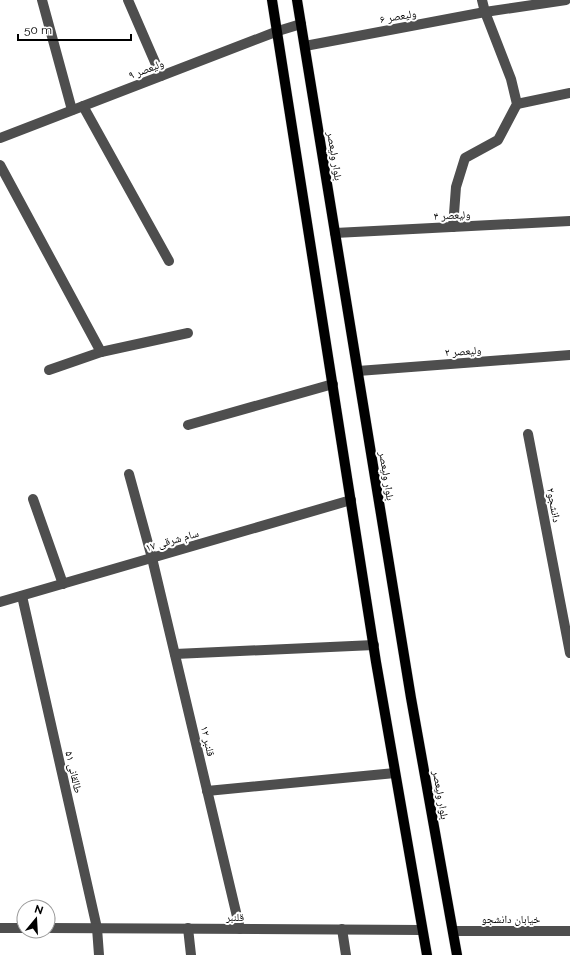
<svg xmlns="http://www.w3.org/2000/svg" width="570" height="955" font-family="Raleway,'Noto Naskh Arabic',sans-serif">
<style>
.lines{fill:none;stroke-linecap:round;stroke-linejoin:round}
.major-casing{stroke:#dbdbdb;stroke-width:11}
.minor{stroke:#4e4e4e;stroke-width:10}
.major{stroke:#000;stroke-width:10}
.labels{text-anchor:middle;stroke-width:4;stroke-linejoin:round;paint-order:stroke}
.street-label{font-size:11px;fill:#000;stroke:#fff}
</style>
<rect width="100%" height="100%" fill="#fff"/>
<g class="lines">
<g class="major-casing">
<g id="major">
<path d="M 272,0 L 376,662 L 427,955"/>
<path d="M 297,0 L 411,698 L 457,955"/>
</g>
</g>
<g class="minor">
<path d="M 42,0 L 72,110"/>
<path d="M 128,0 L 161,76"/>
<path d="M 305,46 L 485,12 L 566,0"/>
<path d="M 517,104 L 570,93"/>
<path d="M 83,106 L 169,261"/>
<path d="M 0,138 L 278,31 L 301,24"/>
<path d="M 0,165 L 101,352"/>
<path d="M 453,227 L 456,187 L 465,158 L 498,140 L 517,104 L 511,79 L 485,12 L 482,0"/>
<path d="M 335,233 L 570,221"/>
<path d="M 49,370 L 101,352 L 188,333"/>
<path d="M 358,371 L 570,355"/>
<path d="M 188,425 L 333,384"/>
<path d="M 528,434 L 570,653"/>
<path d="M 129,474 L 152,558 L 240,929"/>
<path d="M 33,499 L 63,584"/>
<path d="M 22,596 L 97,928 L 99,955"/>
<path d="M 0,602 L 351,500"/>
<path d="M 175,654 L 374,645"/>
<path d="M 207,791 L 395,773"/>
<path d="M 0,928 L 24,928"/>
<path d="M 48,928 L 422,930"/>
<path d="M 188,928 L 191,955"/>
<path d="M 342,929 L 346,955"/>
<path d="M 453,931 L 570,931"/>
</g>
<use href="#major" class="major"/>
</g>
<g class="labels">
<g class="street-label">
<text transform="translate(398 16) rotate(-10)" y="4">ولیعصر ۶</text>
<text transform="translate(146 69) rotate(-21)" y="4">ولیعصر ۹</text>
<text transform="translate(335 156) rotate(81)" y="4">بلوار ولیعصر</text>
<text transform="translate(452 215) rotate(-3)" y="4">ولیعصر ۴</text>
<text transform="translate(463 351) rotate(-4)" y="4">ولیعصر ۲</text>
<text transform="translate(387 476) rotate(81)" y="4">بلوار ولیعصر</text>
<text transform="translate(554 505) rotate(79)" y="4">دانشجو۲</text>
<text transform="translate(172 540) rotate(-16)" y="4">سام شرقی ۱۷</text>
<text transform="translate(208 741) rotate(77)" y="4">قلنبر ۱۲</text>
<text transform="translate(74 772) rotate(77)" y="4">طالقانی ۵۱</text>
<text transform="translate(441 795) rotate(80)" y="4">بلوار ولیعصر</text>
<text x="235" y="921">قلنبر</text>
<text x="511" y="923">خیابان دانشجو</text>
</g>
</g>
<g transform="translate(36 919) rotate(18)"><circle r="19" fill="#ffffff" stroke="#999999"/>
<path d="M0-3L7 15L0 10L-7 15Z" fill="#000000"/>
<text y="-6" font-size="11" font-weight="bold" text-anchor="middle" fill="#000000">N</text>
</g>
<path d="M18 34v6h113v-6" fill="none" stroke="#000000" stroke-width="2"/>
<text x="24" y="34" font-size="12" fill="#000000" stroke="#ffffff" stroke-width="3" paint-order="stroke">50 m</text>
</svg>
